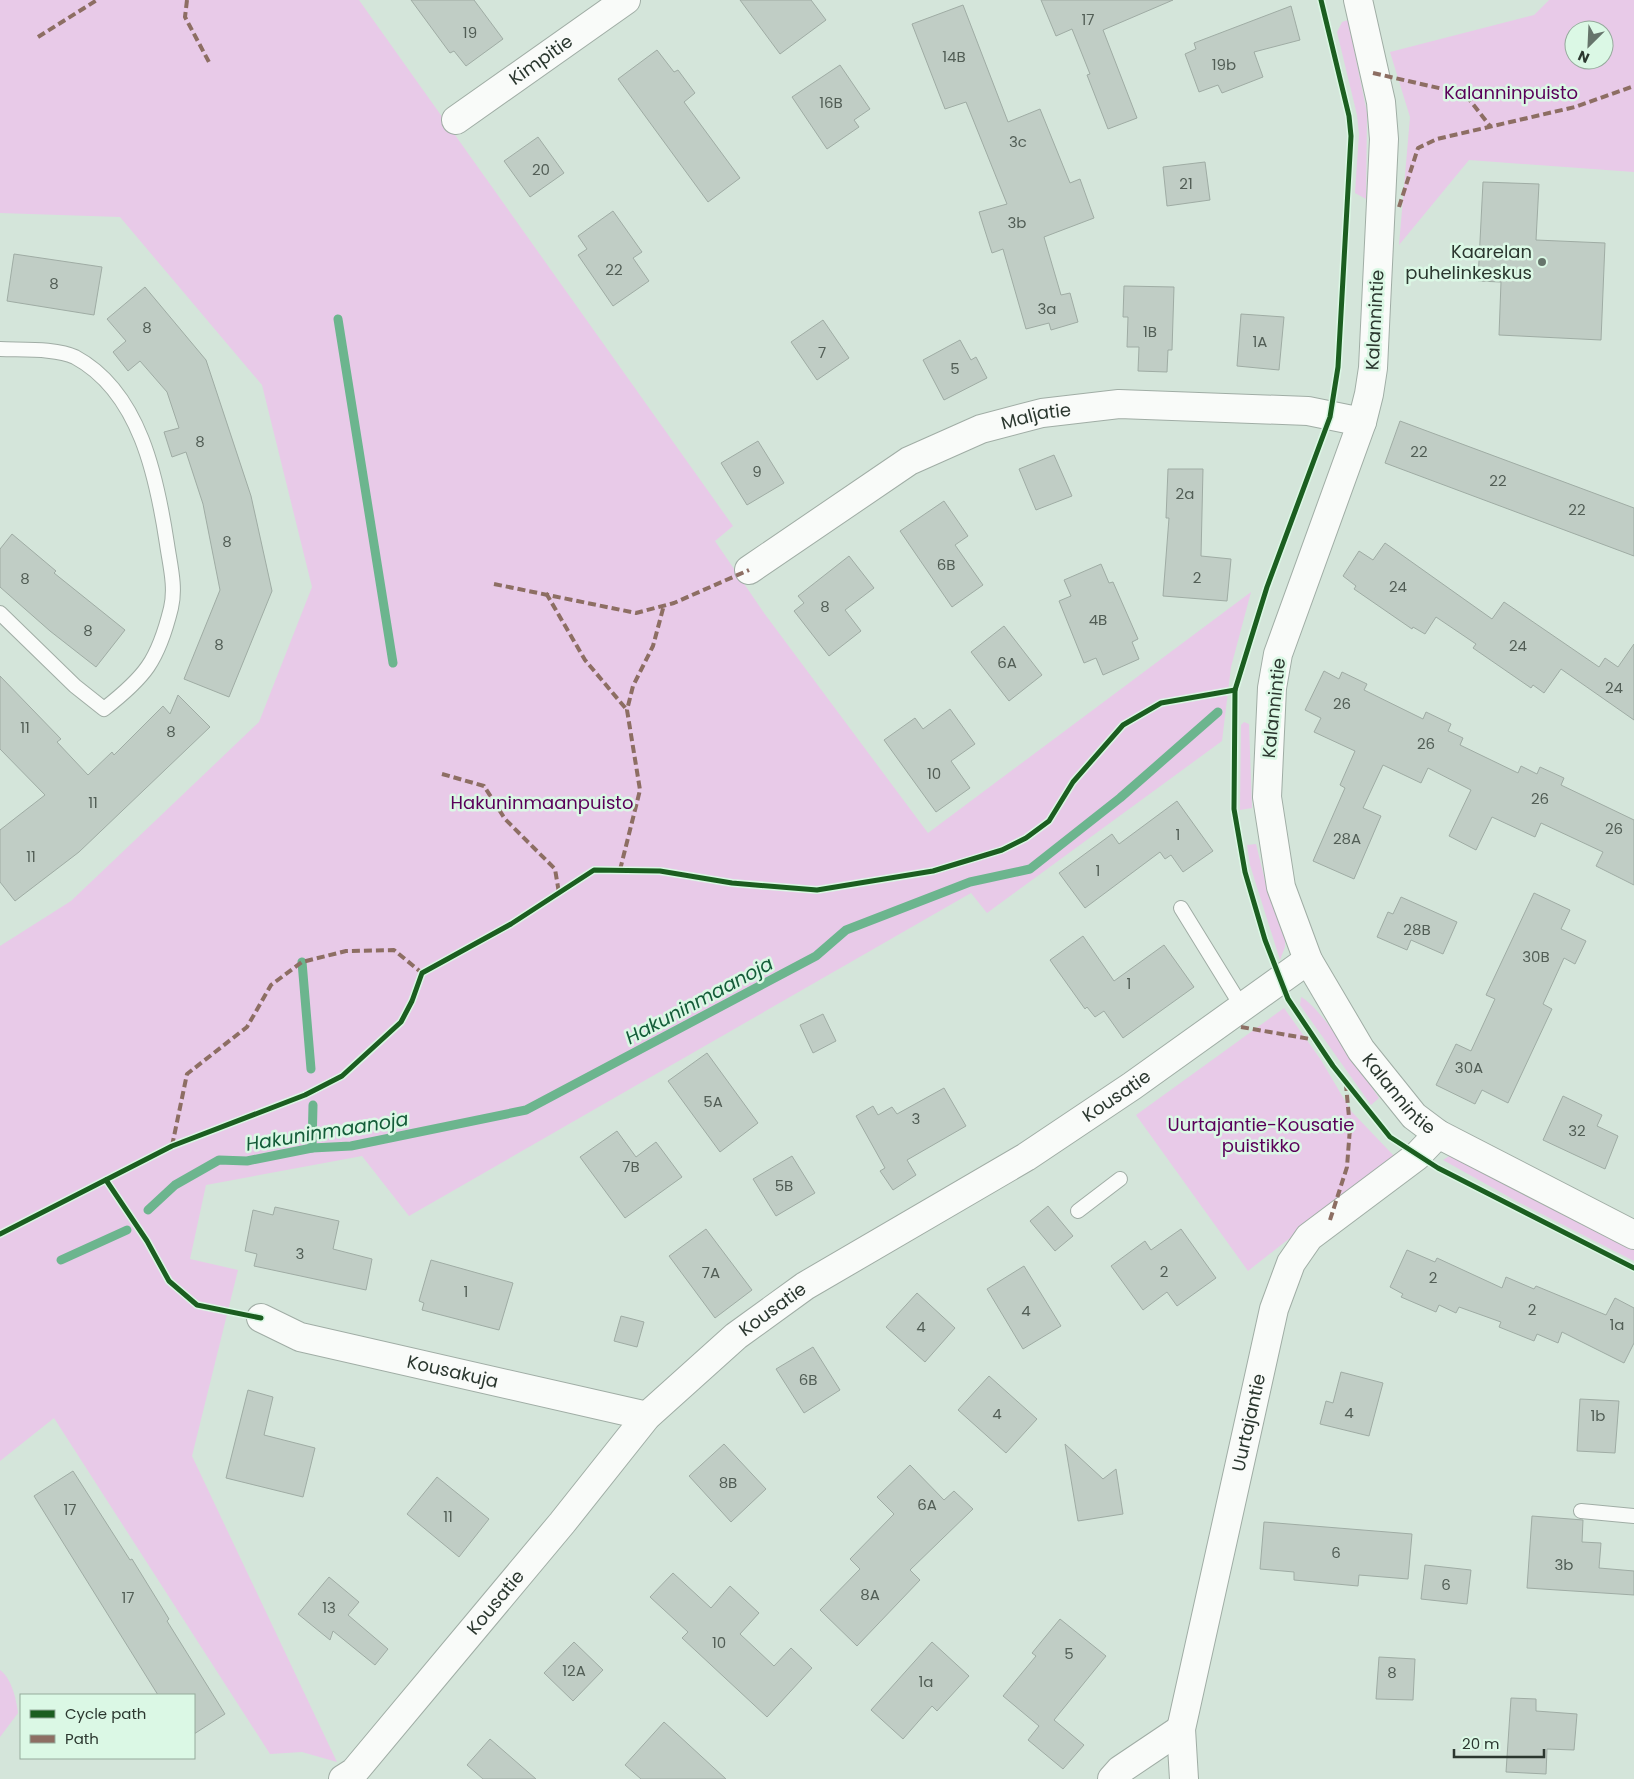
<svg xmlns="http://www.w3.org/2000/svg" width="1634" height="1779" font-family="Poppins,sans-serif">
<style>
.green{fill:#e8cae8;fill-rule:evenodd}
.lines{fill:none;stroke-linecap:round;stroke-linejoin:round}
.stream{stroke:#6cb58e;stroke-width:9}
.building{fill:#c0cdc5;stroke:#9faca4}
.lane-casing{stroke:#a0ada5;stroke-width:16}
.street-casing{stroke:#a0ada5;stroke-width:30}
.secondary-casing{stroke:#a0ada5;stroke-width:30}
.lane{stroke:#f9fbf9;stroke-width:14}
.street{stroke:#f9fbf9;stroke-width:28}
.secondary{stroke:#f9fbf9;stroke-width:28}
.quiet{stroke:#8d6e63;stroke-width:4;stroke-dasharray:8 4;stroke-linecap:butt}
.cycleway-casing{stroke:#dbf8e5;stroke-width:8}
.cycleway{stroke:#1b5e20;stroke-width:5}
.poi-dot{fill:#66746b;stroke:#dbf8e5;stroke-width:2}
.labels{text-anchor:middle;stroke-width:5;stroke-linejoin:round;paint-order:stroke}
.number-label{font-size:15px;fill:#525e56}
.street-label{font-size:18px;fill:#2b372f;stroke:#dbf8e5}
.park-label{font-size:18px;fill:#5a005a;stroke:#dbf8e5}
.poi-label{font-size:18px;fill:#2b372f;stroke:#dbf8e5;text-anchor:end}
.water-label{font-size:19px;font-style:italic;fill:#145c39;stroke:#dbf8e5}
</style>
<rect width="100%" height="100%" fill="#d4e5da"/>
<g class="green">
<path d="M 0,0 L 359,0 L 733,526 L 715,541 L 764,613 L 928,833 L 1251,592 L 1231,667 L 1222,741 L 987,913 L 971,893 L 409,1216 L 362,1156 L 206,1185 L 190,1259 L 238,1270 L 192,1456 L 337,1762 L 302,1752 L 270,1754 L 54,1418 L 0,1461 L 0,946 L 71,901 L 259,722 L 312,587 L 262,385 L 120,217 L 0,213 Z"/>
<path d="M 1549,0 L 1634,0 L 1634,172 L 1469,160 L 1399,245 L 1410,117 L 1390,52 L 1534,15 ZM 1574,30 L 1604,30 L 1604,60 L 1574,60 Z"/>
<path d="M 1348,20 L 1367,113 L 1366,199 L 1355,193 L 1359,134 L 1357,115 L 1337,32 L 1342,22 Z"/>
<path d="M 1244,722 L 1249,724 L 1252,808 L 1240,810 L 1241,725 Z"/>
<path d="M 1256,844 L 1268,893 L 1285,940 L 1285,947 L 1280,960 L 1250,865 L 1247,845 Z"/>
<path d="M 1301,997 C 1321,1007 1364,1076 1379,1098 L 1371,1105 L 1300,1005 Z"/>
<path d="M 1284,1008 L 1321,1060 L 1351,1111 L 1394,1156 L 1248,1271 L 1136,1115 Z"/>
<path d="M 1451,1155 L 1634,1246 L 1634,1261 L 1518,1202 L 1443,1160 Z"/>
<path d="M 0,1670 C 12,1679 16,1699 18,1713 L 0,1737 Z"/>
</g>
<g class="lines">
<g class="stream">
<path d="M 338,319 L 393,663"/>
<path d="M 302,962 L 311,1069"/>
<path d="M 312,1148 L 313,1105"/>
<path d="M 148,1210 L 175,1185 L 219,1160 L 247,1161 L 312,1148 L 351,1146 L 526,1110 L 816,956 L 846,930 L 970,882 L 1030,869 L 1120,798 L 1218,712"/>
<path d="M 61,1260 L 127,1230"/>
</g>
</g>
<g class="building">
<path d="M 411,0 L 474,0 L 503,39 L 466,66 L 454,51 L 450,53 Z"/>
<path d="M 740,0 L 811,0 L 826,20 L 780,54 Z"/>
<path d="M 1041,0 L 1173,0 L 1103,30 L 1137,118 L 1108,129 L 1087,75 L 1090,74 L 1072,29 L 1056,36 Z"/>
<path d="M 963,5 L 1008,122 L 1040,109 L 1070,183 L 1080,179 L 1094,218 L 1044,237 L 1061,295 L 1070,293 L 1078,322 L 1051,330 L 1049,323 L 1026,329 L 1003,249 L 992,253 L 979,212 L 1007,204 L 966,102 L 945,109 L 912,24 Z"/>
<path d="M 1291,6 L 1300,40 L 1254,52 L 1263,77 L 1222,93 L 1218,85 L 1199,92 L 1185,54 L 1196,49 L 1194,43 Z"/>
<path d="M 657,50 L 674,72 L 678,70 L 695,93 L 684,102 L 740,178 L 708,202 L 618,79 Z"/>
<path d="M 840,65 L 870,109 L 854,120 L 859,127 L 827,149 L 792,97 Z"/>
<path d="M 538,137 L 564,173 L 530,197 L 504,161 Z"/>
<path d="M 1205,162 L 1210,200 L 1167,206 L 1163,167 Z"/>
<path d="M 1483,182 L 1539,184 L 1536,240 L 1605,243 L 1601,340 L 1499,335 L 1501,282 L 1478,281 Z"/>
<path d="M 613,211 L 642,252 L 633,258 L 649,281 L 613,306 L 578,255 L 587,249 L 578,236 Z"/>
<path d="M 14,254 L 102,267 L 94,315 L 7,301 Z"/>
<path d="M 1124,286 L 1174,287 L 1172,350 L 1168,350 L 1167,372 L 1138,371 L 1139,347 L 1127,347 L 1128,317 L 1123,317 Z"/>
<path d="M 145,287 L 206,360 L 251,496 L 272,591 L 229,697 L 184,679 L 220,590 L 203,504 L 186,452 L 172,457 L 164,432 L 179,428 L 167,392 L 140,361 L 128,371 L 113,352 L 126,341 L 107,319 Z"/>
<path d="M 1241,314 L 1284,317 L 1279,370 L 1237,366 Z"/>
<path d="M 823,320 L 849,358 L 817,380 L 791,342 Z"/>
<path d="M 960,340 L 971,360 L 976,357 L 987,378 L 944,400 L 923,360 Z"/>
<path d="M 1400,421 L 1634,508 L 1634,556 L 1385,463 Z"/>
<path d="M 758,441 L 784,483 L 747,505 L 721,463 Z"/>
<path d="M 1054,455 L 1072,496 L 1036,510 L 1019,469 Z"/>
<path d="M 1168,469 L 1203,469 L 1201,556 L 1231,559 L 1227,601 L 1163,596 L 1169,518 L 1166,518 Z"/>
<path d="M 944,501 L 968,536 L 955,545 L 983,585 L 952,607 L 900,531 Z"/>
<path d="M 12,534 L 56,571 L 54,573 L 125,630 L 96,667 L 50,631 L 0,587 L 0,549 Z"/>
<path d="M 1385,543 L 1492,619 L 1504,602 L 1599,667 L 1605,658 L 1618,667 L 1634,644 L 1634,720 L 1561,669 L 1544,693 L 1533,685 L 1531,688 L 1473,648 L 1476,644 L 1436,617 L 1425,634 L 1413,627 L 1412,629 L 1354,589 L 1356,586 L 1343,576 L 1359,551 L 1373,560 Z"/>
<path d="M 849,556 L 874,588 L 845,610 L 861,631 L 829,656 L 794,611 L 804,603 L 798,596 Z"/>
<path d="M 1101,564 L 1109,583 L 1113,582 L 1138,639 L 1132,642 L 1139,659 L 1103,675 L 1096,658 L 1084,663 L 1059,601 L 1071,596 L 1064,580 Z"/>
<path d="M 1004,626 L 1042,675 L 1009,701 L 971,652 Z"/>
<path d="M 1324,671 L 1339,679 L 1342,672 L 1367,684 L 1364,690 L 1423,719 L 1426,712 L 1451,724 L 1448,731 L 1463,738 L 1460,745 L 1518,773 L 1521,766 L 1537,774 L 1540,767 L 1564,778 L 1561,785 L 1634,820 L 1634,885 L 1596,866 L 1603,852 L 1541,823 L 1535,837 L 1492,817 L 1476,850 L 1449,836 L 1471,790 L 1428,768 L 1421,783 L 1383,765 L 1363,808 L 1381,816 L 1354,879 L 1313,861 L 1345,788 L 1340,785 L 1355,751 L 1314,732 L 1321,718 L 1305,710 Z"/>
<path d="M 0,676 L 61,739 L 57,742 L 88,775 L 112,752 L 114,755 L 163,706 L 170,714 L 178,695 L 210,727 L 79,852 L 15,901 L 0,882 L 0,830 L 45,795 L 0,749 Z"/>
<path d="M 950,709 L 975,744 L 951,761 L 970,788 L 936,812 L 884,740 L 915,718 L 923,729 Z"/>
<path d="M 1177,801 L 1213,851 L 1183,872 L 1171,855 L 1165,859 L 1160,852 L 1085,908 L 1059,873 L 1112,834 L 1119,844 Z"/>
<path d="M 1534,893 L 1570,910 L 1561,929 L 1586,941 L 1575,964 L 1564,958 L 1543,1004 L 1552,1009 L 1508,1103 L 1482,1090 L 1475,1104 L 1436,1085 L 1456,1044 L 1471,1051 L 1495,999 L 1486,995 Z"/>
<path d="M 1401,897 L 1457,922 L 1443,954 L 1411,940 L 1407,950 L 1377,937 L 1388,912 L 1393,914 Z"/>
<path d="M 1083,936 L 1114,981 L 1164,945 L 1194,987 L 1123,1038 L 1104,1011 L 1095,1017 L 1087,1007 L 1085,1009 L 1050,960 Z"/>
<path d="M 823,1014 L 836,1041 L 813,1053 L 800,1025 Z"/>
<path d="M 707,1053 L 758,1123 L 720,1152 L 668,1081 Z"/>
<path d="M 944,1088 L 966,1126 L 907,1160 L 916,1175 L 893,1190 L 880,1171 L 885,1168 L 856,1116 L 873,1106 L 878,1115 L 892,1107 L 897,1114 Z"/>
<path d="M 1563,1096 L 1602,1115 L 1597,1126 L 1618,1136 L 1605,1169 L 1543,1140 Z"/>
<path d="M 617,1131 L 636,1157 L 656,1142 L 682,1177 L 625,1218 L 580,1157 Z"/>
<path d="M 792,1156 L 815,1193 L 776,1216 L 753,1179 Z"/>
<path d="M 1048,1206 L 1073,1236 L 1055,1251 L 1030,1221 Z"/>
<path d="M 275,1207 L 339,1221 L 333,1249 L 372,1259 L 366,1290 L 254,1266 L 257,1254 L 245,1251 L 253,1210 L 273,1215 Z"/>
<path d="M 706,1229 L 752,1290 L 715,1318 L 669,1256 Z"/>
<path d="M 1181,1229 L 1216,1278 L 1177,1306 L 1167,1292 L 1143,1310 L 1111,1266 L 1145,1241 L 1151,1250 Z"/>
<path d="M 1407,1250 L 1435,1262 L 1437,1258 L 1502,1288 L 1506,1277 L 1534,1289 L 1536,1286 L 1606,1315 L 1615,1298 L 1634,1308 L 1634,1343 L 1624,1363 L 1562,1332 L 1558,1343 L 1537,1334 L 1534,1341 L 1499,1327 L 1501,1322 L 1459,1307 L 1456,1313 L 1439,1305 L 1436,1312 L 1401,1297 L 1403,1294 L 1390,1287 Z"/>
<path d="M 431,1260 L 513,1283 L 499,1330 L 422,1310 L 424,1303 L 419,1301 Z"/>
<path d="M 1024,1266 L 1061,1326 L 1023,1349 L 987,1289 Z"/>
<path d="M 917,1293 L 955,1328 L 925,1362 L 886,1327 Z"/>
<path d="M 621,1316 L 644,1322 L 637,1347 L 614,1341 Z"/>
<path d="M 813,1347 L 840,1390 L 804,1413 L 776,1369 Z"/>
<path d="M 1341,1372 L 1383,1383 L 1369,1436 L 1320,1424 L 1326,1401 L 1333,1403 Z"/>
<path d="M 989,1376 L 1037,1419 L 1006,1453 L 958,1410 Z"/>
<path d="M 248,1390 L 273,1397 L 264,1435 L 315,1448 L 303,1497 L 226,1478 Z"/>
<path d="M 1580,1399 L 1619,1401 L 1615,1453 L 1577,1451 Z"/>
<path d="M 724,1444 L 766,1489 L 731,1522 L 689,1476 Z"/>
<path d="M 1065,1444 L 1103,1479 L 1116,1469 L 1123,1514 L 1078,1521 Z"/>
<path d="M 910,1465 L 944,1500 L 954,1491 L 973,1509 L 910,1570 L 920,1580 L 857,1646 L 820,1610 L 860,1569 L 850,1559 L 894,1514 L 877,1497 Z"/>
<path d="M 73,1471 L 130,1560 L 132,1559 L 169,1619 L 167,1621 L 225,1714 L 194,1734 L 194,1695 L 158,1695 L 34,1496 Z"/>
<path d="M 437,1477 L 489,1519 L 459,1557 L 407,1514 Z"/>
<path d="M 1532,1516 L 1583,1520 L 1582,1542 L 1601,1543 L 1599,1568 L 1634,1571 L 1634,1595 L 1527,1588 Z"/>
<path d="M 1264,1522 L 1412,1534 L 1408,1579 L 1359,1575 L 1358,1586 L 1294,1580 L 1294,1572 L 1260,1569 Z"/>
<path d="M 1425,1565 L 1471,1570 L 1467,1604 L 1421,1599 Z"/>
<path d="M 673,1573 L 711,1608 L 730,1586 L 759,1613 L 740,1634 L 774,1666 L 791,1648 L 812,1668 L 767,1717 L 682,1638 L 688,1632 L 650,1597 Z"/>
<path d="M 329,1577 L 359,1602 L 348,1615 L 388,1649 L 375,1665 L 333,1631 L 330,1640 L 298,1614 Z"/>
<path d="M 1060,1619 L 1106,1656 L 1054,1720 L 1084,1745 L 1063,1769 L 1028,1740 L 1039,1726 L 1003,1696 L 1036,1656 L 1032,1653 Z"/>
<path d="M 574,1642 L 603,1670 L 573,1701 L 544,1673 Z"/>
<path d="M 932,1642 L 969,1676 L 937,1711 L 932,1706 L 903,1739 L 871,1710 Z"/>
<path d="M 1379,1657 L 1415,1659 L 1413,1700 L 1376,1699 Z"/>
<path d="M 1511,1698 L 1536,1699 L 1536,1711 L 1577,1714 L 1574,1750 L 1547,1749 L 1546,1774 L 1506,1772 Z"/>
<path d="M 664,1722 L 726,1779 L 641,1779 L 625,1765 Z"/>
<path d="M 490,1739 L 536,1779 L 483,1779 L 467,1765 Z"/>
</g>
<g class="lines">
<g class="lane-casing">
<g id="lane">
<path d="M 0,349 C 21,350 57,348 75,357 C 140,392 157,478 167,544 C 170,565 176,587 171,608 C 158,661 145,677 104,709 L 75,686 L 0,613"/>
<path d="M 1181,908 L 1242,1007"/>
<path d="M 1078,1211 L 1120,1179"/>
<path d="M 1581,1511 L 1634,1516"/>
</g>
</g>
<g class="street-casing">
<g id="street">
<path id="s1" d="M 456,120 L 626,0"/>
<path id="s2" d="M 749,570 L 909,461 L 981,429 L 1042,413 L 1119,404 L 1308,411 L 1362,422"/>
<path id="s3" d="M 261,1318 L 300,1337 L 647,1416"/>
<path id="s4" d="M 343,1779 L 354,1772 L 562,1523 L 647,1416 L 736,1336 L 805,1286 L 1026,1157 L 1132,1086 L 1308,960"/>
<path d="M 1112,1779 L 1120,1770 L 1181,1729"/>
<path id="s5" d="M 1184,1779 L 1181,1729 L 1274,1309 L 1291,1263 L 1309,1237 L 1417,1156 L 1438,1134"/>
</g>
</g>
<g class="secondary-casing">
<g id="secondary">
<path id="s6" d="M 1358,0 L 1381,102 L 1384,139 L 1373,368 L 1369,394 L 1362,422 L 1278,654 L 1272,688 L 1267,797 L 1281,887 L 1308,960 L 1361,1050 L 1414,1116 L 1438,1134 L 1634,1235"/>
</g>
</g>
<use href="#lane" class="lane"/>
<use href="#street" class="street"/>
<use href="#secondary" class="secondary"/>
<g class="quiet">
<path d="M 187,0 L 185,17 L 210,64"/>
<path d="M 38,37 L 97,0"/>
<path d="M 1373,73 L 1465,94 L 1490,126"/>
<path d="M 1399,207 L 1418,148 L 1437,139 L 1575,107 L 1634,86"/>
<path d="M 494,584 L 636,613 L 674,603 L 749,570"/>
<path d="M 546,593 L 585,660 L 627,710"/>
<path d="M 442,774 L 484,786 L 505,819 L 555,869 L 559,893"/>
<path d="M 620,870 L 640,790 L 627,710 L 633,686 L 653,646 L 664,605"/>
<path d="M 1241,1027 L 1316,1040"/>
<path d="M 172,1146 L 187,1074 L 247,1027 L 271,985 L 302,962 L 346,951 L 394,950 L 422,973"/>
<path d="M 1330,1220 L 1347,1167 L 1350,1128 L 1346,1085"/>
</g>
<g class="cycleway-casing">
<g id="cycleway">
<path d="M 1321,0 L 1349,116 L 1351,136 L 1338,367 L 1330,417 L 1267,587 L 1235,690 L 1234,809 L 1245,872 L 1265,940 L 1288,999 L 1333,1066 L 1390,1137 L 1438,1168 L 1634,1268"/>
<path d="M 106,1180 L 147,1241 L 169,1281 L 197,1305 L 261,1318"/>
<path d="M 0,1234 L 172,1146 L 305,1095 L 342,1076 L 401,1022 L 412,1001 L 422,973 L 511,924 L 594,870 L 660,871 L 732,883 L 817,890 L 933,871 L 1002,850 L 1026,838 L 1049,821 L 1073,782 L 1123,725 L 1161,703 L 1235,690"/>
</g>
</g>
<use href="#cycleway" class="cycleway"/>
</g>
<circle class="poi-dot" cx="1542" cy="262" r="5"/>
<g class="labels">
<g class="number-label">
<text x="1088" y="25">17</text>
<text x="470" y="38">19</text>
<text x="954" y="62">14B</text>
<text x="1224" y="70">19b</text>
<text x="831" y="108">16B</text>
<text x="1018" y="147">3c</text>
<text x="541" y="175">20</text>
<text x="1186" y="189">21</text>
<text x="1017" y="228">3b</text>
<text x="614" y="275">22</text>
<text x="54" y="289">8</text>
<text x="1047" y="314">3a</text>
<text x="147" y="333">8</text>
<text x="1150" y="337">1B</text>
<text x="1260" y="347">1A</text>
<text x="822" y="358">7</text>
<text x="955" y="374">5</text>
<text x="200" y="447">8</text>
<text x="1419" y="457">22</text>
<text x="757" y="477">9</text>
<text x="1498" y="486">22</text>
<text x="1185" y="499">2a</text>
<text x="1577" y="515">22</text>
<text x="227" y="547">8</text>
<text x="946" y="570">6B</text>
<text x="1197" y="583">2</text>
<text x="25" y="584">8</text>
<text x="1398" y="592">24</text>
<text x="825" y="612">8</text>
<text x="1098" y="625">4B</text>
<text x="88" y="636">8</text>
<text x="219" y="650">8</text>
<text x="1518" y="651">24</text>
<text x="1007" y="668">6A</text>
<text x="1614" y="693">24</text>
<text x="1342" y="709">26</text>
<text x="25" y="733">11</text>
<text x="171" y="737">8</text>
<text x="1426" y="749">26</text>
<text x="934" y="779">10</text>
<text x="1540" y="804">26</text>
<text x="93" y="808">11</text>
<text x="1614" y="834">26</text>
<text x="1178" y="840">1</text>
<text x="1347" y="844">28A</text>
<text x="31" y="862">11</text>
<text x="1098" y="876">1</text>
<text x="1417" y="935">28B</text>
<text x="1536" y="962">30B</text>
<text x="1129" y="989">1</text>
<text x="1469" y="1073">30A</text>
<text x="713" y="1107">5A</text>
<text x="916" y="1124">3</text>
<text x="1577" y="1136">32</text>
<text x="631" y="1172">7B</text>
<text x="784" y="1191">5B</text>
<text x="300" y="1259">3</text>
<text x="1164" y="1277">2</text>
<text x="711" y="1278">7A</text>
<text x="1433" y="1283">2</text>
<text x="466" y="1297">1</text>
<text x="1532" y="1315">2</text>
<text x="1026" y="1316">4</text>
<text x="1617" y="1330">1a</text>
<text x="921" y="1332">4</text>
<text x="808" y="1385">6B</text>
<text x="1349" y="1418">4</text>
<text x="997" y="1419">4</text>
<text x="1598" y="1421">1b</text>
<text x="728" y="1488">8B</text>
<text x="927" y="1510">6A</text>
<text x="70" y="1515">17</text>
<text x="448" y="1522">11</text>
<text x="1336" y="1558">6</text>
<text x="1564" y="1570">3b</text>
<text x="1446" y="1590">6</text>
<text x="870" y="1600">8A</text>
<text x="128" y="1603">17</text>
<text x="329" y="1613">13</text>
<text x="719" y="1648">10</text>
<text x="1069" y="1659">5</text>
<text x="574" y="1676">12A</text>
<text x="1392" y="1678">8</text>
<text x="926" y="1687">1a</text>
</g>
<g class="street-label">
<text dy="6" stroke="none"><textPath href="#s1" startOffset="104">Kimpitie</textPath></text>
<text transform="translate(1375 320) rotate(-87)" y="6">Kalannintie</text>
<text dy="6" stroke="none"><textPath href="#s2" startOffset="329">Maljatie</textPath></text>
<text transform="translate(1274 708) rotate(-84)" y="6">Kalannintie</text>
<text dy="6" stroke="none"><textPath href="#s6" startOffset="1148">Kalannintie</textPath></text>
<text dy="6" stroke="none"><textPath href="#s4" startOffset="1044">Kousatie</textPath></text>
<text dy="6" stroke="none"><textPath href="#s4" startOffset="639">Kousatie</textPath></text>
<text dy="6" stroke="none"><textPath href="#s3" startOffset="200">Kousakuja</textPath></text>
<text dy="6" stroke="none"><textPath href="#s5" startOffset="364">Uurtajantie</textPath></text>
<text dy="6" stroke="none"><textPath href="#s4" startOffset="234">Kousatie</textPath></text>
</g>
<g class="park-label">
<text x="1511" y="99">Kalanninpuisto</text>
<text x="542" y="809">Hakuninmaanpuisto</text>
<text x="1261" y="1131">Uurtajantie-Kousatie<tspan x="1261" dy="21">puistikko</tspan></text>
</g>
<g class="poi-label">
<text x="1532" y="258">Kaarelan<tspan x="1532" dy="21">puhelinkeskus</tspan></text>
</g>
<g class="water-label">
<text transform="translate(699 1000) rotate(-28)" y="7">Hakuninmaanoja</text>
<text transform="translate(327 1131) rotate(-9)" y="7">Hakuninmaanoja</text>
</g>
</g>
<rect x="20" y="1694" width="175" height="65" fill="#dbf8e5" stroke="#95ab9c"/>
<rect x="30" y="1710" width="25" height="8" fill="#1b5e20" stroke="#95ab9c"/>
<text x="65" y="1719" font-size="15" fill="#2b372f">Cycle path</text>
<rect x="30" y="1735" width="25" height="8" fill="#8d6e63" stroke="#95ab9c"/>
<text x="65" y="1744" font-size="15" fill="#2b372f">Path</text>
<g transform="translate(1589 45) rotate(204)"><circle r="24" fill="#dbf8e5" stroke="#95ab9c"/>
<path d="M0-4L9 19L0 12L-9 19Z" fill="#66746b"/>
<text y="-8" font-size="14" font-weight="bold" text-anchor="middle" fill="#2b372f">N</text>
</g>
<path d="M1454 1749v8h90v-8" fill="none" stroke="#2b372f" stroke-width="2.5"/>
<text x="1462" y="1749" font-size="15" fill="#2b372f" stroke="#dbf8e5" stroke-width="4" paint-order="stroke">20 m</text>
</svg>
